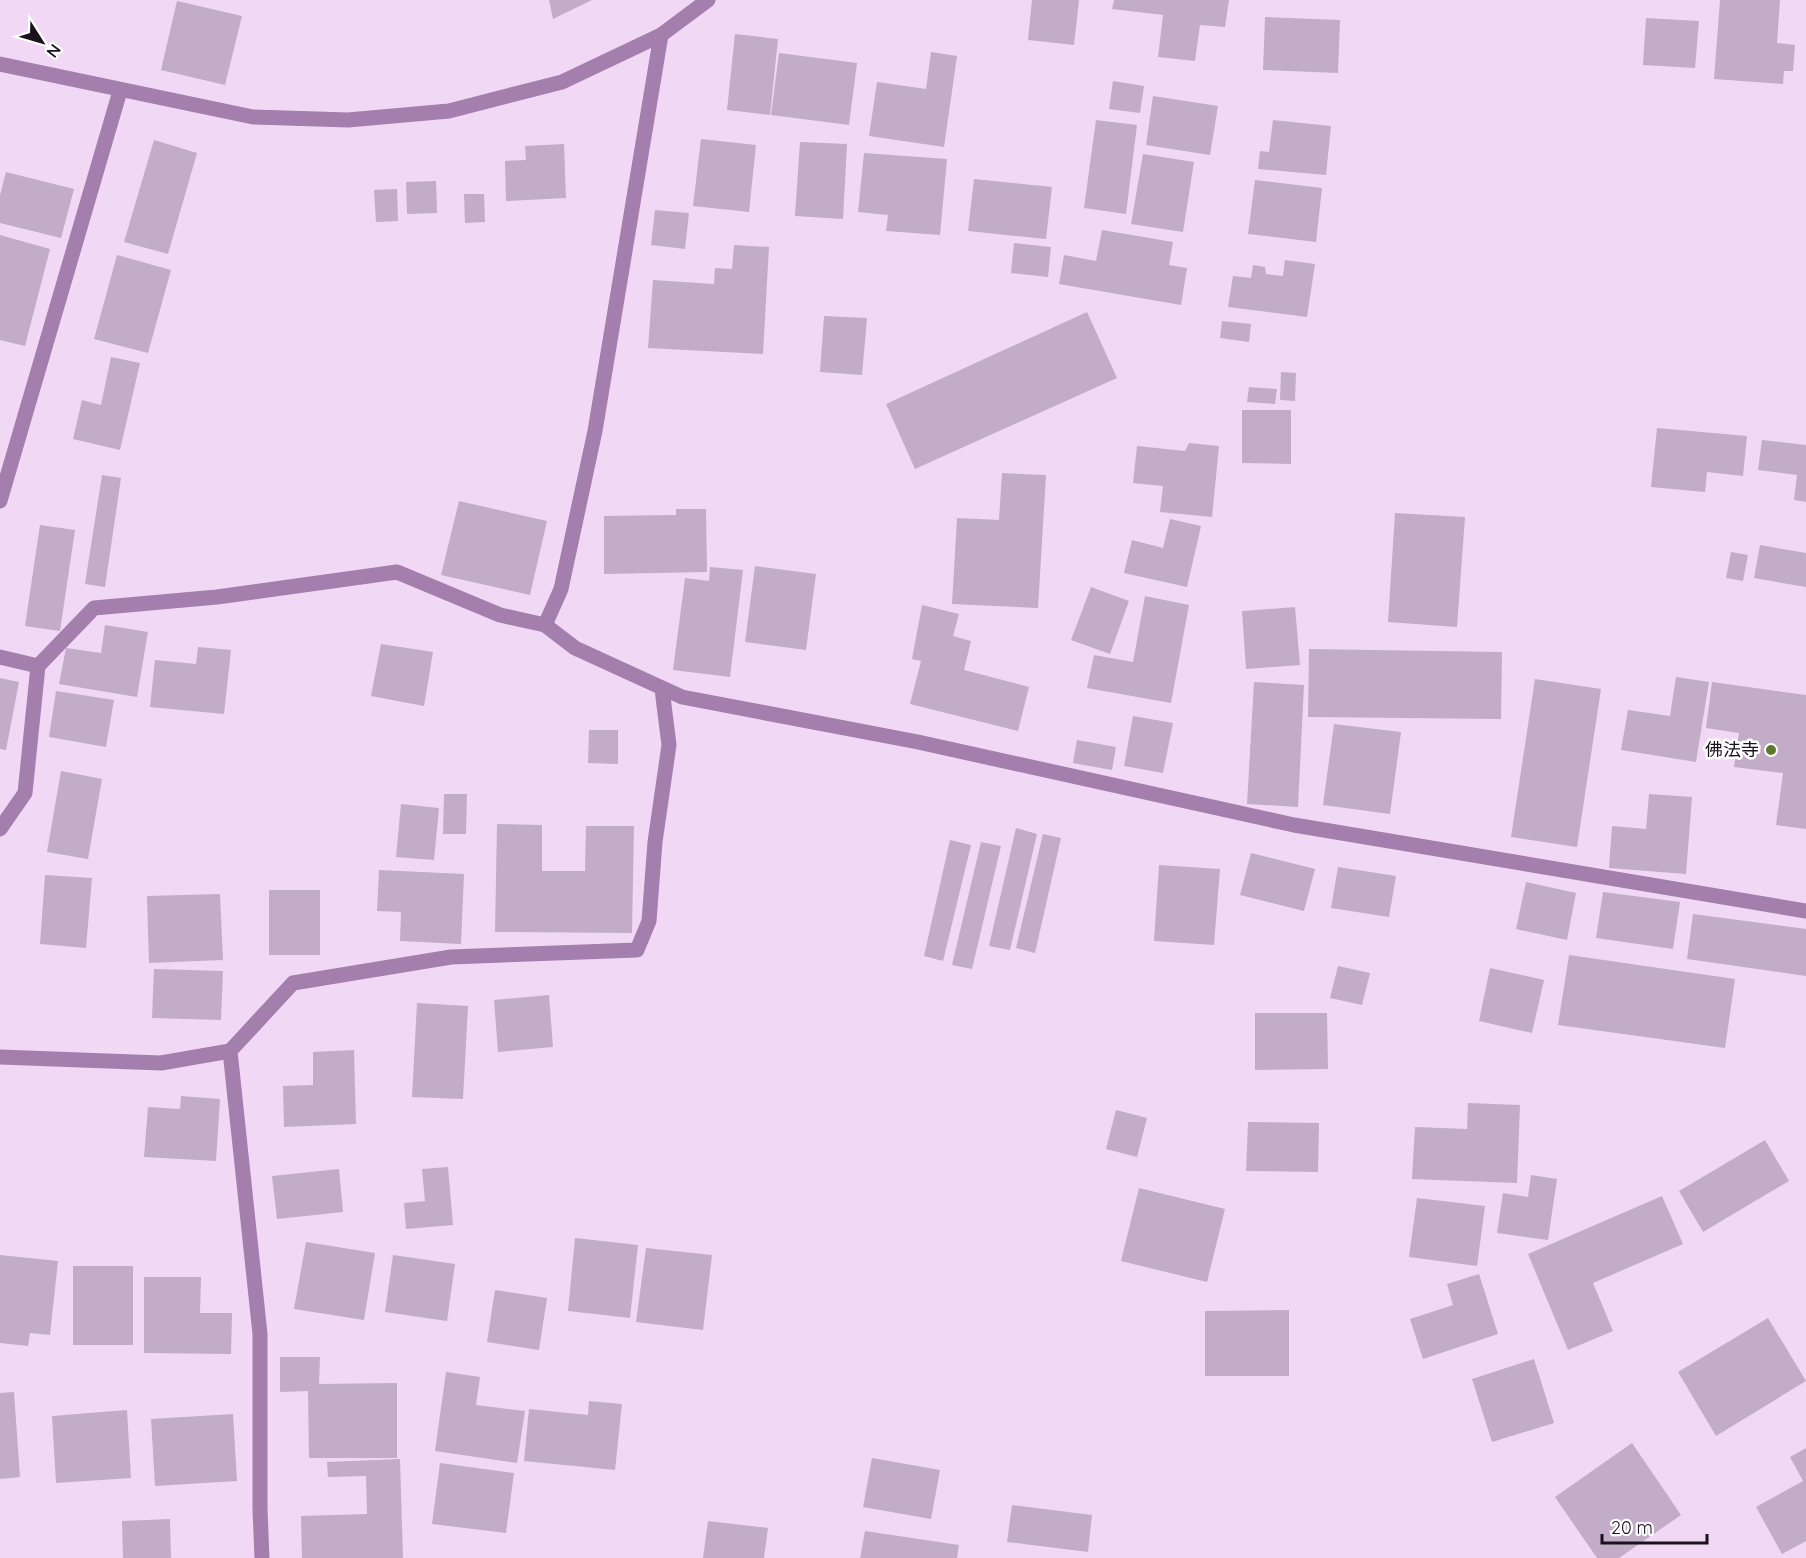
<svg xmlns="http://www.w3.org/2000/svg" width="1806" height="1558" font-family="Quicksand,'Noto Sans JP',sans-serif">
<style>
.building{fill:#c3acc8}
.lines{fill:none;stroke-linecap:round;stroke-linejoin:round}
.street{stroke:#a47eac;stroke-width:15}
.poi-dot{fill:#5e772a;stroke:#fff;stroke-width:2}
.labels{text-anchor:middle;stroke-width:5;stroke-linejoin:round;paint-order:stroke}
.poi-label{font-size:18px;fill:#19111b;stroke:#fff;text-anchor:end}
</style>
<rect width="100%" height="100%" fill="#f1d9f6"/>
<g class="building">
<path d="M 549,0 L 592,0 L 553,19 Z"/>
<path d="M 1032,0 L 1079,0 L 1074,45 L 1028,40 Z"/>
<path d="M 1114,0 L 1229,0 L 1225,27 L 1200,25 L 1195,61 L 1158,57 L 1163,15 L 1112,9 Z"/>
<path d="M 1720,0 L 1780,0 L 1777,43 L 1795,45 L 1793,71 L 1784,71 L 1783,84 L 1714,79 Z"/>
<path d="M 177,1 L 242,16 L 225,85 L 161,70 Z"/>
<path d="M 1265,17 L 1340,20 L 1338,73 L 1263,70 Z"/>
<path d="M 1646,18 L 1699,21 L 1695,68 L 1643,65 Z"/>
<path d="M 735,34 L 778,39 L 770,115 L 727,110 Z"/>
<path d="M 931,52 L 957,56 L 944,147 L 869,136 L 877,82 L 926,89 Z"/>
<path d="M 779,53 L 857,63 L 849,125 L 771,115 Z"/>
<path d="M 1113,81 L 1144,86 L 1140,113 L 1109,109 Z"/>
<path d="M 1153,96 L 1218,106 L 1210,155 L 1146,145 Z"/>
<path d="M 1096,120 L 1137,125 L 1126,214 L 1084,208 Z"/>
<path d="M 1273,120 L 1331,126 L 1326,175 L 1258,169 L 1260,151 L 1269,152 Z"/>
<path d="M 701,139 L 756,145 L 749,212 L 693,206 Z"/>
<path d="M 154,140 L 197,153 L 168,254 L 124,242 Z"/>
<path d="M 800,142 L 847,144 L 843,219 L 795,216 Z"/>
<path d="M 564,144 L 566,198 L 506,201 L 505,161 L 526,160 L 525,146 Z"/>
<path d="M 864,153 L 947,159 L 940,235 L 886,231 L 888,215 L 858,212 Z"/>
<path d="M 1143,154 L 1194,162 L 1183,232 L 1131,224 Z"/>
<path d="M 6,172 L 74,189 L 61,238 L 0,223 L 0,195 Z"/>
<path d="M 974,179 L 1052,187 L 1046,239 L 968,231 Z"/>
<path d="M 1255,180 L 1322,188 L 1316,242 L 1248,234 Z"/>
<path d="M 436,181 L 437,213 L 407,214 L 406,182 Z"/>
<path d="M 397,189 L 398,221 L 376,222 L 374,190 Z"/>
<path d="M 464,194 L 484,194 L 485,222 L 465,223 Z"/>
<path d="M 655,210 L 689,213 L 685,249 L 651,245 Z"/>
<path d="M 1102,230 L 1173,242 L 1169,265 L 1187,268 L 1181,305 L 1059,284 L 1064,255 L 1096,261 Z"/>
<path d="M 0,235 L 50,249 L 25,346 L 0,340 Z"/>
<path d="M 1014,243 L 1051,247 L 1048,277 L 1011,273 Z"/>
<path d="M 734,245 L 769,247 L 763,354 L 648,348 L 653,280 L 714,284 L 715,268 L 732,269 Z"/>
<path d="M 117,255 L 171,270 L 148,353 L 94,339 Z"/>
<path d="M 1285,260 L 1315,264 L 1307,317 L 1228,307 L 1233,276 L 1251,278 L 1253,265 L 1265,267 L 1266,274 L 1283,276 Z"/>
<path d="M 1087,312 L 1117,378 L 915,469 L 886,404 Z"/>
<path d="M 824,316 L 867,318 L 862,375 L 820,372 Z"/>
<path d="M 1222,321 L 1251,324 L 1249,342 L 1220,338 Z"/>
<path d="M 111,357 L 140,363 L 120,450 L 73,439 L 82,400 L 101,405 Z"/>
<path d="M 1281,372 L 1296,373 L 1295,401 L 1280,400 Z"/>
<path d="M 1249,387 L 1277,389 L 1275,404 L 1247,402 Z"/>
<path d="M 1242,410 L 1291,410 L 1291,464 L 1242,463 Z"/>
<path d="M 1657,428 L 1747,436 L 1743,476 L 1707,472 L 1705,492 L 1651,487 Z"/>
<path d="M 1762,440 L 1806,445 L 1806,502 L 1794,500 L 1797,475 L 1758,470 Z"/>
<path d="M 1189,443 L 1219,446 L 1212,517 L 1160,512 L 1163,486 L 1133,483 L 1137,446 L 1185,451 Z"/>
<path d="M 1002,473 L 1046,475 L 1038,608 L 952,604 L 957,518 L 999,520 Z"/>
<path d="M 102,475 L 121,478 L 105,587 L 85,584 Z"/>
<path d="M 459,501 L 547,521 L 530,595 L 441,575 Z"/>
<path d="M 676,509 L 706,509 L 707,572 L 604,574 L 604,516 L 676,515 Z"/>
<path d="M 1395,513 L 1465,517 L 1457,627 L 1388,622 Z"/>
<path d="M 1170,519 L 1201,526 L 1187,587 L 1124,573 L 1132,540 L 1163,548 Z"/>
<path d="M 40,525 L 75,530 L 60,631 L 25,626 Z"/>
<path d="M 1760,545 L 1806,553 L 1806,587 L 1754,578 Z"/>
<path d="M 1731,552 L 1748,555 L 1743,581 L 1726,578 Z"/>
<path d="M 755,566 L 816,574 L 806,650 L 745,642 Z"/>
<path d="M 710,567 L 743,570 L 730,677 L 673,670 L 685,578 L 709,581 Z"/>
<path d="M 1091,587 L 1129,601 L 1110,654 L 1071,640 Z"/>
<path d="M 1145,596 L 1189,605 L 1171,703 L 1087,688 L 1094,655 L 1133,662 Z"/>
<path d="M 922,605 L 959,614 L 953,636 L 971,641 L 964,670 L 1029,687 L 1018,731 L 910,704 L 921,661 L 912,659 Z"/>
<path d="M 1295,607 L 1300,665 L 1246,669 L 1242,611 Z"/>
<path d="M 105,625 L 148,632 L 137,697 L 59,684 L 66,648 L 101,653 Z"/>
<path d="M 381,644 L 433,652 L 424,706 L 371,696 Z"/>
<path d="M 198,647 L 231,650 L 224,714 L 150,707 L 155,660 L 196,664 Z"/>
<path d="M 1309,649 L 1502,652 L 1501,719 L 1308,717 Z"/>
<path d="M 1676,677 L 1709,682 L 1696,762 L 1621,750 L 1628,710 L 1670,716 Z"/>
<path d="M 0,678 L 19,682 L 6,750 L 0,749 Z"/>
<path d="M 1535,679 L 1601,689 L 1577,847 L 1511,837 Z"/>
<path d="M 1254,682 L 1304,685 L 1298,807 L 1247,804 Z"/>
<path d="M 1712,682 L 1806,695 L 1806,829 L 1776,825 L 1783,773 L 1734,767 L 1739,733 L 1706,728 Z"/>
<path d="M 56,691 L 114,700 L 106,747 L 49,737 Z"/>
<path d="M 1133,716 L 1173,723 L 1163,773 L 1124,766 Z"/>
<path d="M 1334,724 L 1401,732 L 1390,814 L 1323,805 Z"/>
<path d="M 589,730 L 618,730 L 618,764 L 588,763 Z"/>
<path d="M 1077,740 L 1116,747 L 1112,770 L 1073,763 Z"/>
<path d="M 61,771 L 102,779 L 88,859 L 47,852 Z"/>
<path d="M 444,794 L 467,794 L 466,834 L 443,834 Z"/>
<path d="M 1649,794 L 1692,797 L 1686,874 L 1609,868 L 1612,826 L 1646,829 Z"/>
<path d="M 401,804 L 439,808 L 434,860 L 396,857 Z"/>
<path d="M 497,824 L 542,825 L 542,871 L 585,871 L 586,826 L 634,826 L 632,933 L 495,932 Z"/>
<path d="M 1016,828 L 1037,834 L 1010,950 L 989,946 Z"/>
<path d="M 1043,834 L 1061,838 L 1035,953 L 1016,948 Z"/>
<path d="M 950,840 L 971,845 L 943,961 L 924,956 Z"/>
<path d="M 981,842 L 1001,846 L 972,969 L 952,965 Z"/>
<path d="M 1251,853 L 1315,869 L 1304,911 L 1240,895 Z"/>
<path d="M 1159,865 L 1220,869 L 1214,945 L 1154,941 Z"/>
<path d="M 1338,867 L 1396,876 L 1389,917 L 1331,908 Z"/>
<path d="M 379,870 L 464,874 L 461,944 L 400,941 L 401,912 L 377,911 Z"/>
<path d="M 45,875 L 92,878 L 86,948 L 40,944 Z"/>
<path d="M 1526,882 L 1576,893 L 1567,940 L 1516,929 Z"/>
<rect x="269" y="890" width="51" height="65"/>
<path d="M 1603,892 L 1680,902 L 1673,949 L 1596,938 Z"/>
<path d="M 220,894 L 223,960 L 149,963 L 147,896 Z"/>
<path d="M 1693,914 L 1806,929 L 1806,976 L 1687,959 Z"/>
<path d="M 1569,955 L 1735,979 L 1725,1048 L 1558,1025 Z"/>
<path d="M 1338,966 L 1370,973 L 1362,1005 L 1330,998 Z"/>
<path d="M 1490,968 L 1544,980 L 1532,1033 L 1479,1021 Z"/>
<path d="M 154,969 L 223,971 L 221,1020 L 152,1018 Z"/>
<path d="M 549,995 L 553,1047 L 498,1052 L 494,1000 Z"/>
<path d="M 417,1003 L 468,1006 L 463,1099 L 412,1097 Z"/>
<path d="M 1255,1013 L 1327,1013 L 1328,1069 L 1255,1070 Z"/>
<path d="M 354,1050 L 356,1124 L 284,1127 L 283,1086 L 313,1085 L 313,1052 Z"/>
<path d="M 181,1096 L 220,1099 L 216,1161 L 144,1157 L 148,1107 L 180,1109 Z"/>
<path d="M 1468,1103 L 1520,1105 L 1517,1183 L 1412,1179 L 1415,1127 L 1467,1129 Z"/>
<path d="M 1116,1110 L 1147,1118 L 1137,1157 L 1106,1149 Z"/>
<path d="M 1248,1122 L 1319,1123 L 1318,1172 L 1246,1171 Z"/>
<path d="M 1765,1140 L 1789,1181 L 1703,1232 L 1679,1191 Z"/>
<path d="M 448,1167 L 453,1225 L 406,1229 L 404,1203 L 425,1201 L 422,1169 Z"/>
<path d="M 339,1169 L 343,1212 L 277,1219 L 272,1176 Z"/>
<path d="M 1531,1175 L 1557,1179 L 1548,1240 L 1497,1233 L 1503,1193 L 1528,1197 Z"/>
<path d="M 1139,1188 L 1225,1209 L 1207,1282 L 1121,1261 Z"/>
<path d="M 1662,1196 L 1683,1244 L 1593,1283 L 1613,1331 L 1568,1350 L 1528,1254 Z"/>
<path d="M 1417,1198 L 1485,1206 L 1477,1266 L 1409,1257 Z"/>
<path d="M 575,1238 L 638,1245 L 630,1318 L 568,1311 Z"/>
<path d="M 306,1242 L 375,1253 L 364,1320 L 294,1309 Z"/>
<path d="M 646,1248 L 712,1255 L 703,1330 L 636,1322 Z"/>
<path d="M 0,1255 L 58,1261 L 50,1335 L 30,1333 L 28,1346 L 0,1343 Z"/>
<path d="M 393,1255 L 455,1264 L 447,1321 L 385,1312 Z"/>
<rect x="73" y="1266" width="60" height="79"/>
<path d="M 1479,1274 L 1498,1334 L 1423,1359 L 1410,1319 L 1453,1305 L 1447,1284 Z"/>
<path d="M 144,1277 L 201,1277 L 200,1313 L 232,1313 L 231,1354 L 144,1353 Z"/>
<path d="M 495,1290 L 547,1298 L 539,1350 L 487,1342 Z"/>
<path d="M 1289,1310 L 1289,1376 L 1205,1376 L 1205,1311 Z"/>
<path d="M 1768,1318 L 1806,1381 L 1716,1436 L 1678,1372 Z"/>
<path d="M 280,1357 L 320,1357 L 319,1384 L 397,1383 L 397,1458 L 309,1458 L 308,1391 L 280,1392 Z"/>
<path d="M 1534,1359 L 1554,1423 L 1492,1442 L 1472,1379 Z"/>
<path d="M 446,1372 L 480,1377 L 476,1405 L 525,1411 L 517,1463 L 435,1451 Z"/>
<path d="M 14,1392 L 20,1477 L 0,1479 L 0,1393 Z"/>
<path d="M 589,1401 L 622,1404 L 615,1470 L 524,1461 L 529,1409 L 588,1415 Z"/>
<path d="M 127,1410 L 131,1478 L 56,1483 L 52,1416 Z"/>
<path d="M 233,1414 L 237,1481 L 155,1486 L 151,1419 Z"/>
<path d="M 1632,1443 L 1681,1515 L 1619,1558 L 1597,1558 L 1555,1497 Z"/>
<path d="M 1806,1448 L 1806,1541 L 1782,1554 L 1756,1507 L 1803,1481 L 1790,1457 Z"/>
<path d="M 872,1458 L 940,1470 L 931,1519 L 863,1507 Z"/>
<path d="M 400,1459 L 403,1558 L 302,1558 L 301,1516 L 367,1514 L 366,1476 L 328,1477 L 327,1462 Z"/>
<path d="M 440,1463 L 514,1473 L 506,1533 L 432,1524 Z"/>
<path d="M 1012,1505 L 1092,1515 L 1088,1552 L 1007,1542 Z"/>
<path d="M 170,1519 L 171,1558 L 123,1558 L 122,1521 Z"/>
<path d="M 708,1521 L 768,1528 L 764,1558 L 703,1558 Z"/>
<path d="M 865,1531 L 959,1545 L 957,1558 L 860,1558 Z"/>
</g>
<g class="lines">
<g class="street">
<path d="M 0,64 L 253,117 L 348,120 L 449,111 L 562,82 L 661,35 L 708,0"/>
<path d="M 0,501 L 120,91"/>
<path d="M 545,625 L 561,589 L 595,431 L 661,35"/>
<path d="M 0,657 L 38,666 L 94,608 L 217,597 L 397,572 L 500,615 L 545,625 L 575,648 L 682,697 L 918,742 L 1294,825 L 1806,911"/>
<path d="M 0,829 L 25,793 L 38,666"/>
<path d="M 0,1057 L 161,1063 L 230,1051"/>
<path d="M 262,1558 L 260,1509 L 260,1334 L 230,1051 L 293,983 L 451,957 L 637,950 L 649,921 L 655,842 L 669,745 L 662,689"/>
</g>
</g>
<circle class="poi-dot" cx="1771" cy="750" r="6"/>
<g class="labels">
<g class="poi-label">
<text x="1759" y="756">佛法寺</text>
</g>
</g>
<g transform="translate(42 42) rotate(127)" stroke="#ffffff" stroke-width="4.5" paint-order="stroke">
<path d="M0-4.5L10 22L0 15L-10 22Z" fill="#19111b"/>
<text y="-9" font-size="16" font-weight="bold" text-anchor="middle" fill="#19111b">N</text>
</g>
<path d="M1602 1534v9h105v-9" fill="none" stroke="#19111b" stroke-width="3"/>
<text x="1611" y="1534" font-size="18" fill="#19111b" stroke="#ffffff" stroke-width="4.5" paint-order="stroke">20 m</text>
</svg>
